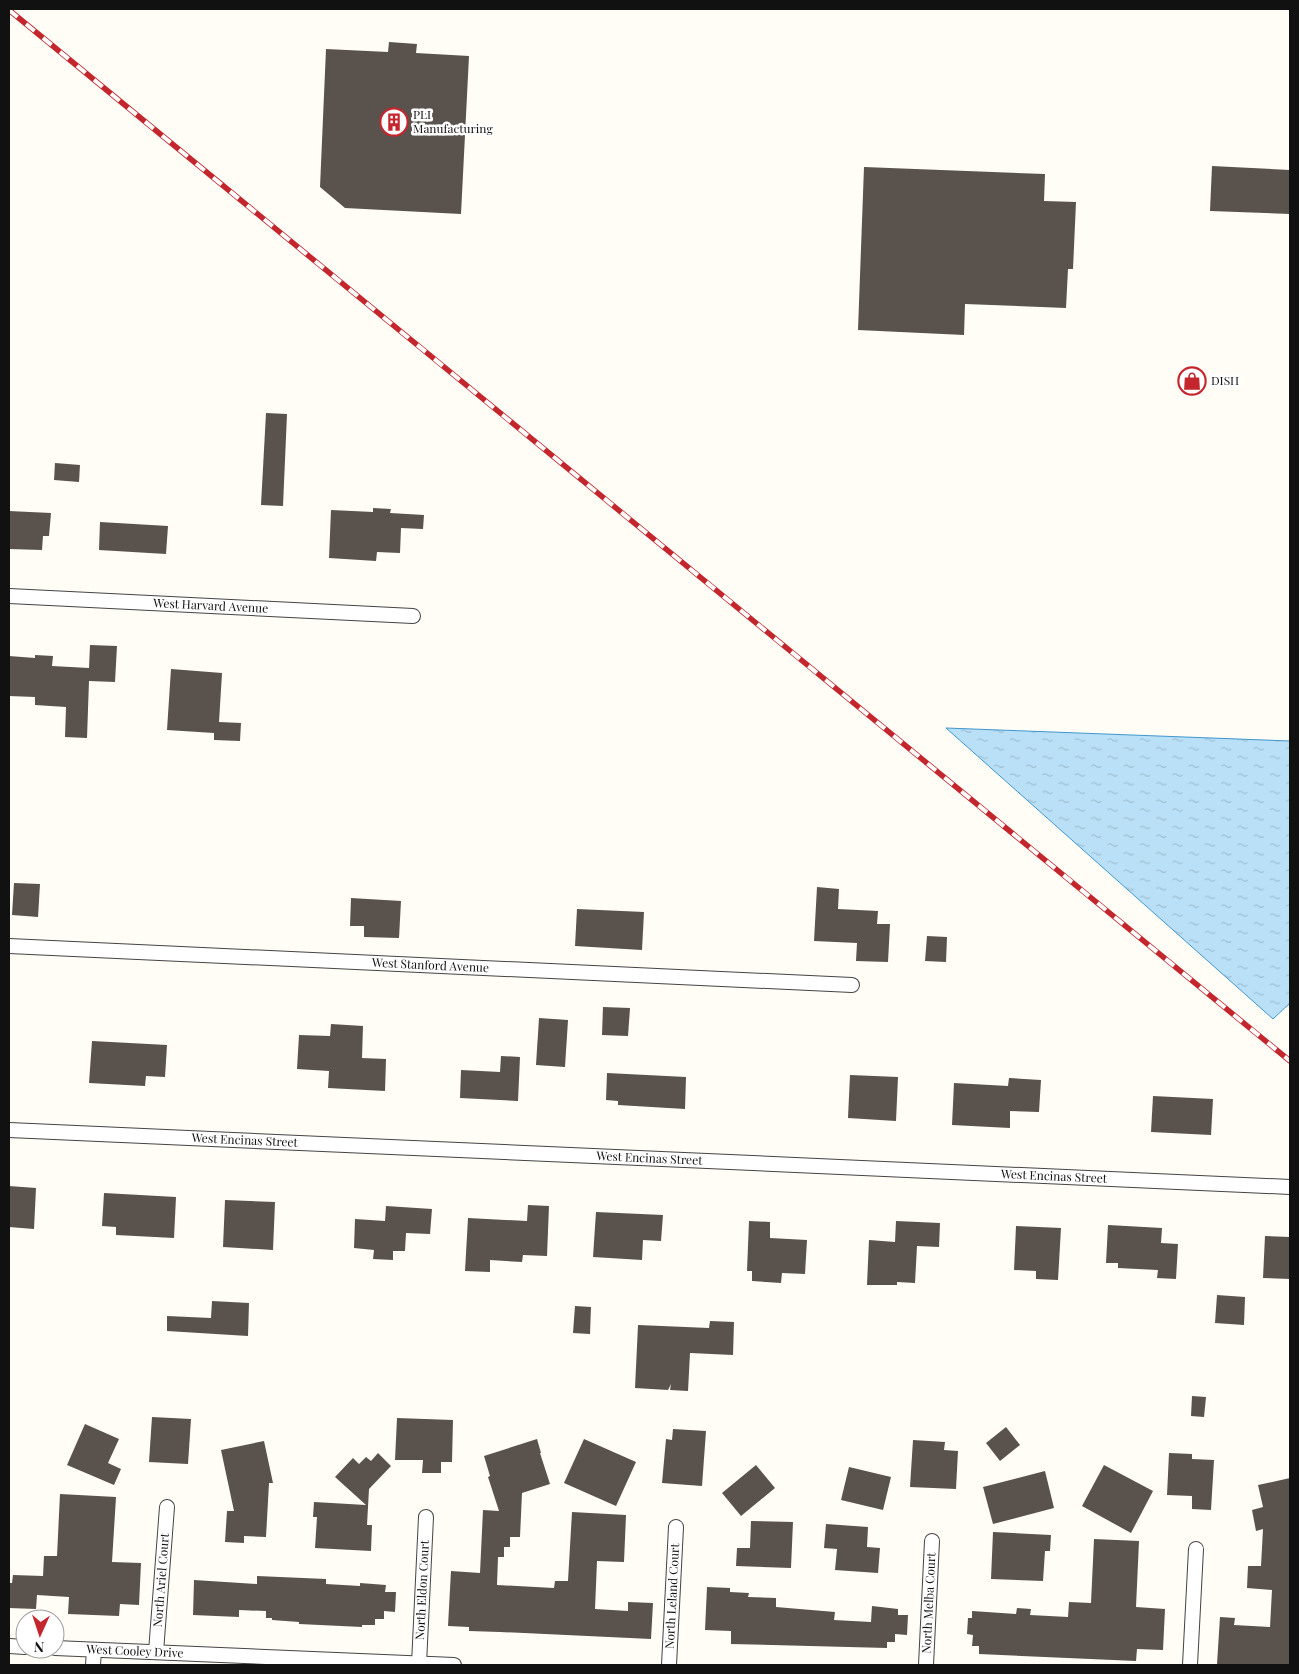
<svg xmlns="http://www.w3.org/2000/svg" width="1299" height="1674" font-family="'Playfair Display',serif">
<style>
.water{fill:url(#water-ripples);stroke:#3f96cf}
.building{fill:#5a524d}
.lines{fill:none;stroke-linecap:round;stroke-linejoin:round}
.minor-casing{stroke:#444;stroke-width:16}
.minor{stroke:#fff;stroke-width:14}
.rail-casing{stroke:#c4262e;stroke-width:5.5}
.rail{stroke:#fff;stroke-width:4;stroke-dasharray:11;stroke-linecap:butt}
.labels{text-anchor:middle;stroke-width:5;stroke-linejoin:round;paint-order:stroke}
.poi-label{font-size:12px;fill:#111;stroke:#fff;text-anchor:start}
.street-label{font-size:12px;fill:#111;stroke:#fff}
</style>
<defs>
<pattern id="water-ripples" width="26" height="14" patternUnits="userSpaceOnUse" patternTransform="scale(1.25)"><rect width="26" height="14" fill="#b9e0f7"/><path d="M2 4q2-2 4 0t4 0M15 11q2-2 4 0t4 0" fill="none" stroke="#9ebfd3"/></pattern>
</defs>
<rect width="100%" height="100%" fill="#fffdf5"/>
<path class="water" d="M 946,728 L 1290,741 L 1290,1003 L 1273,1019 Z"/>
<g class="building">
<path d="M 389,42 L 417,44 L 416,53 L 469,56 L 461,214 L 345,208 L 320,187 L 326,49 L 388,52 Z"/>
<path d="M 1212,166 L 1290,170 L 1290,214 L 1210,211 Z"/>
<path d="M 864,167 L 1045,174 L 1044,201 L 1076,202 L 1073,269 L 1068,269 L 1066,308 L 965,304 L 964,335 L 858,330 Z"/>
<path d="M 266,413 L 287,414 L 283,506 L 261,505 Z"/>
<path d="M 55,463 L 80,465 L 79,482 L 54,480 Z"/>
<path d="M 373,508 L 391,509 L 390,513 L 424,515 L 423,529 L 401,528 L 400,553 L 377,552 L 376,561 L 329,558 L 331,510 L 373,512 Z"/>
<path d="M 9,511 L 51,513 L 49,536 L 43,536 L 42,550 L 9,549 Z"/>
<path d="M 100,522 L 168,526 L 166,554 L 99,550 Z"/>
<path d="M 90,645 L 117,646 L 115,682 L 89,681 L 87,738 L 65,737 L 66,707 L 35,705 L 35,697 L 9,696 L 9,656 L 35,658 L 35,655 L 53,656 L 52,666 L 89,668 Z"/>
<path d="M 171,669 L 222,673 L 219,722 L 241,723 L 240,741 L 214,740 L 214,733 L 167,730 Z"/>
<path d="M 14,883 L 40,884 L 38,917 L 12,915 Z"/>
<path d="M 817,887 L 839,889 L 838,909 L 878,911 L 877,924 L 890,924 L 888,962 L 856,961 L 857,943 L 814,941 Z"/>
<path d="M 351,898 L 401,901 L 399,938 L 364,937 L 364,926 L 350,926 Z"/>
<path d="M 577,909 L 644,912 L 642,950 L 575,946 Z"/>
<path d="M 927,936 L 947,937 L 946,962 L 925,961 Z"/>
<path d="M 603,1007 L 630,1008 L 628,1036 L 602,1035 Z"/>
<path d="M 539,1018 L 568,1020 L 565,1067 L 536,1065 Z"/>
<path d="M 331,1024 L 363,1026 L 362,1058 L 386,1059 L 385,1091 L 328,1088 L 329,1071 L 297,1069 L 299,1035 L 330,1036 Z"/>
<path d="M 92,1041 L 167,1045 L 165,1077 L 146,1076 L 145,1086 L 89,1083 Z"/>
<path d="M 501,1056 L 520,1057 L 518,1101 L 460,1098 L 461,1070 L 500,1072 Z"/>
<path d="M 607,1073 L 686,1077 L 685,1109 L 618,1105 L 618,1101 L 606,1100 Z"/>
<path d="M 850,1075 L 898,1077 L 896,1121 L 848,1118 Z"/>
<path d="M 1009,1078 L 1041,1080 L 1039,1112 L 1010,1111 L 1010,1128 L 952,1125 L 954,1083 L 1008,1086 Z"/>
<path d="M 1153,1096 L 1213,1099 L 1211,1135 L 1151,1132 Z"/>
<path d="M 9,1186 L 36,1188 L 34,1229 L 9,1227 Z"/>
<path d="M 104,1193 L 176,1197 L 174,1238 L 116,1235 L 116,1227 L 102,1226 Z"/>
<path d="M 225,1200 L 275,1202 L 273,1250 L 223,1247 Z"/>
<path d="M 528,1205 L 549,1206 L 547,1256 L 523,1255 L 522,1262 L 490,1260 L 490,1272 L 465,1271 L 468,1218 L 527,1221 Z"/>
<path d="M 386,1206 L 432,1209 L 430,1234 L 406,1233 L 405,1251 L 393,1251 L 393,1260 L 373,1259 L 374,1250 L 354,1248 L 355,1219 L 385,1221 Z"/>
<path d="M 596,1212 L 663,1215 L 661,1241 L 643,1240 L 642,1260 L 593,1257 Z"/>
<path d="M 749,1221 L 770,1222 L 770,1238 L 807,1240 L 805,1274 L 782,1273 L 781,1283 L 752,1281 L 752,1271 L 747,1271 Z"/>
<path d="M 896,1221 L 940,1223 L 939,1247 L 917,1246 L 915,1283 L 897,1282 L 897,1285 L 867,1285 L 869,1240 L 895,1242 Z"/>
<path d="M 1108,1225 L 1162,1228 L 1161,1243 L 1178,1244 L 1176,1279 L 1157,1278 L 1158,1270 L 1118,1268 L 1118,1263 L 1106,1263 Z"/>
<path d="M 1016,1226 L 1061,1228 L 1058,1280 L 1036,1279 L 1036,1271 L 1014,1270 Z"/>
<path d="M 1265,1236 L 1290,1237 L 1290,1279 L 1263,1278 Z"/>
<path d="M 1217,1295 L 1245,1297 L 1244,1325 L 1215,1323 Z"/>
<path d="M 212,1301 L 249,1303 L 248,1336 L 167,1331 L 167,1316 L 211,1318 Z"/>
<path d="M 575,1306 L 591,1307 L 590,1334 L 573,1333 Z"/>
<path d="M 710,1321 L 734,1322 L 733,1355 L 690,1353 L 688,1391 L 670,1390 L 671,1384 L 668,1390 L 635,1388 L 638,1325 L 709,1328 Z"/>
<path d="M 1192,1396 L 1206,1397 L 1204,1417 L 1191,1416 Z"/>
<path d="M 152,1417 L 191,1419 L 188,1464 L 149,1462 Z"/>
<path d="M 397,1418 L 453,1420 L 452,1462 L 441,1462 L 441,1473 L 422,1473 L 423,1460 L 395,1460 Z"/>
<path d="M 85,1424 L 119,1439 L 108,1463 L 121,1469 L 114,1485 L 67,1465 Z"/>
<path d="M 1006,1427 L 1020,1445 L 1000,1461 L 986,1443 Z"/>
<path d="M 673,1429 L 706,1431 L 702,1486 L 662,1483 L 666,1439 L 672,1440 Z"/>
<path d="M 537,1439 L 541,1453 L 540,1453 L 550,1484 L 522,1493 L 520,1537 L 510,1537 L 510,1547 L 504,1547 L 504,1557 L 498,1557 L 497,1585 L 554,1588 L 555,1581 L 568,1581 L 572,1512 L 626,1515 L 624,1562 L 597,1561 L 595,1609 L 628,1611 L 628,1602 L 653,1603 L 651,1639 L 500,1632 L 469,1631 L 469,1627 L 448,1626 L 451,1571 L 480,1573 L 483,1510 L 499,1511 L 488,1477 L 490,1476 L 484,1456 Z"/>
<path d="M 584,1439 L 636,1462 L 616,1506 L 564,1483 Z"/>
<path d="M 913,1440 L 945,1442 L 944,1450 L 958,1451 L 956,1489 L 910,1487 Z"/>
<path d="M 264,1441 L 273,1483 L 269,1483 L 266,1537 L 244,1536 L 244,1543 L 225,1542 L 227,1511 L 234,1511 L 221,1450 Z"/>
<path d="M 378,1453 L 391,1466 L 369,1489 L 367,1525 L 372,1525 L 371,1551 L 315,1548 L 317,1517 L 313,1517 L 314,1502 L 366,1505 L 335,1477 L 353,1458 L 359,1464 L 366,1457 L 371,1461 Z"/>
<path d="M 1169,1453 L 1192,1454 L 1192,1459 L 1214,1460 L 1211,1510 L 1192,1509 L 1192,1496 L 1167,1495 Z"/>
<path d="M 756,1465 L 775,1488 L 741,1516 L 722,1493 Z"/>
<path d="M 1104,1465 L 1153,1491 L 1131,1533 L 1082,1506 Z"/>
<path d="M 849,1467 L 891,1477 L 883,1510 L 841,1500 Z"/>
<path d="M 1045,1471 L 1054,1508 L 993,1524 L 983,1487 Z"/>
<path d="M 1290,1478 L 1290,1665 L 1217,1664 L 1220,1617 L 1235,1618 L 1234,1625 L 1270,1627 L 1272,1590 L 1247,1588 L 1248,1566 L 1261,1566 L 1263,1529 L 1256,1531 L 1252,1510 L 1263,1507 L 1258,1485 Z"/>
<path d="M 60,1494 L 116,1497 L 112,1562 L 141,1563 L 139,1605 L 120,1604 L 119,1616 L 68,1614 L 69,1597 L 37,1595 L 36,1609 L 9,1608 L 9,1583 L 12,1583 L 13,1575 L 43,1576 L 44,1556 L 57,1556 Z"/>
<path d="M 751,1521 L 793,1522 L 791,1568 L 736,1566 L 737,1548 L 750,1548 Z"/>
<path d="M 826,1524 L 868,1527 L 867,1547 L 880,1548 L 878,1573 L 835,1570 L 837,1549 L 824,1548 Z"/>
<path d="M 993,1532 L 1051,1535 L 1050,1551 L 1045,1551 L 1043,1581 L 991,1579 Z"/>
<path d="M 1094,1539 L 1139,1541 L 1136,1607 L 1165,1609 L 1163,1650 L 1137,1649 L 1136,1661 L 979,1654 L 979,1646 L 972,1646 L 973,1635 L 967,1634 L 968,1618 L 972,1618 L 972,1611 L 1016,1614 L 1017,1608 L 1031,1609 L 1030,1615 L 1068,1617 L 1069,1602 L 1091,1603 Z"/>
<path d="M 257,1576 L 326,1579 L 326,1584 L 360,1586 L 360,1583 L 386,1585 L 385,1592 L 396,1592 L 395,1612 L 384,1611 L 384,1619 L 375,1619 L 375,1625 L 362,1625 L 362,1627 L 299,1624 L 299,1622 L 272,1620 L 272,1618 L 266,1618 L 266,1611 L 239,1610 L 239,1617 L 193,1615 L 194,1580 L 257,1584 Z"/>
<path d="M 707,1587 L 730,1588 L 730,1592 L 749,1593 L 748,1597 L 776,1598 L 776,1607 L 835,1612 L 834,1620 L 871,1622 L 872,1606 L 898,1609 L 898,1615 L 908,1615 L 907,1635 L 895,1634 L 895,1642 L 887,1642 L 887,1648 L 731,1644 L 731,1631 L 705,1630 Z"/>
</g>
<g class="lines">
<g class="minor-casing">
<g id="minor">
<path id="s1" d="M 9,596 L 413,616"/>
<path id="s2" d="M 9,946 L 852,985"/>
<path id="s3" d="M 9,1130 L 1290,1187"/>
<path d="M 9,1646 L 25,1647"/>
<path id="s4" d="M 55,1648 L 454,1665"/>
<path id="s5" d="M 156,1652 L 167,1507"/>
<path id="s6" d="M 419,1664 L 426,1517"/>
<path d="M 93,1665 L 94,1650"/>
<path id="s7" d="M 669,1665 L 676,1527"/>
<path id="s8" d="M 926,1665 L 932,1541"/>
<path d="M 1190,1665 L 1196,1549"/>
</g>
</g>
<use href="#minor" class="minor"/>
<g class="rail-casing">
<path id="rail" d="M 9,10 L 1290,1061"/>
</g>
<use href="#rail" class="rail"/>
</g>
<defs>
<g id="building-ring" transform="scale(1.4375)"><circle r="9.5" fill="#fff" stroke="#c4262e" stroke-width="1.5"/><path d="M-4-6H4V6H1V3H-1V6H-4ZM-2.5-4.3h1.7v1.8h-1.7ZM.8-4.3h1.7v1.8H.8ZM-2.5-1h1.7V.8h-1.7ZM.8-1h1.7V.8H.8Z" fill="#c4262e"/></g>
<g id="shop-ring" transform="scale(1.4375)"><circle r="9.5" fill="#fff" stroke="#c4262e" stroke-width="1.5"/><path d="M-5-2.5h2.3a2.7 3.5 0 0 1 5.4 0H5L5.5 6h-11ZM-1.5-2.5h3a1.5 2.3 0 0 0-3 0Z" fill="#c4262e"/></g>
</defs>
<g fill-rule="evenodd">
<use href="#building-ring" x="394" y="122"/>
<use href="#shop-ring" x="1192" y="381"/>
</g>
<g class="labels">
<g class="poi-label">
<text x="413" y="119">PLI<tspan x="413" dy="14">Manufacturing</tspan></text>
<text x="1211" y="385">DISH</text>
</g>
<g class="street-label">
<text dy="4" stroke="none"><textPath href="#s1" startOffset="202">West Harvard Avenue</textPath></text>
<text dy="4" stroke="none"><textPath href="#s2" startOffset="422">West Stanford Avenue</textPath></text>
<text dy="4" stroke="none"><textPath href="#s3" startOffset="236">West Encinas Street</textPath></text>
<text dy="4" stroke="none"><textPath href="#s3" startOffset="641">West Encinas Street</textPath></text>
<text dy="4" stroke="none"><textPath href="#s3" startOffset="1046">West Encinas Street</textPath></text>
<text dy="4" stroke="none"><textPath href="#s5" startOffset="72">North Ariel Court</textPath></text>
<text dy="4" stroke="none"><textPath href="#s6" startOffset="74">North Eldon Court</textPath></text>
<text dy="4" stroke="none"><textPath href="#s7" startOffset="69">North Leland Court</textPath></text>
<text dy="4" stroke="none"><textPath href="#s8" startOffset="62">North Melba Court</textPath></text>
<text dy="4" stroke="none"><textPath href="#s4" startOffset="80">West Cooley Drive</textPath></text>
</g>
</g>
<rect width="1299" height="1674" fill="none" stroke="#111111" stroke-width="20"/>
<g transform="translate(40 1634) rotate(183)"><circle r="24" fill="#ffffff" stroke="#a0a0a0"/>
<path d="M0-4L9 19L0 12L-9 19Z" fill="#c4262e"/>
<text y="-8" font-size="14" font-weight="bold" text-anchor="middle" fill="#111111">N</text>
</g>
</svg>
